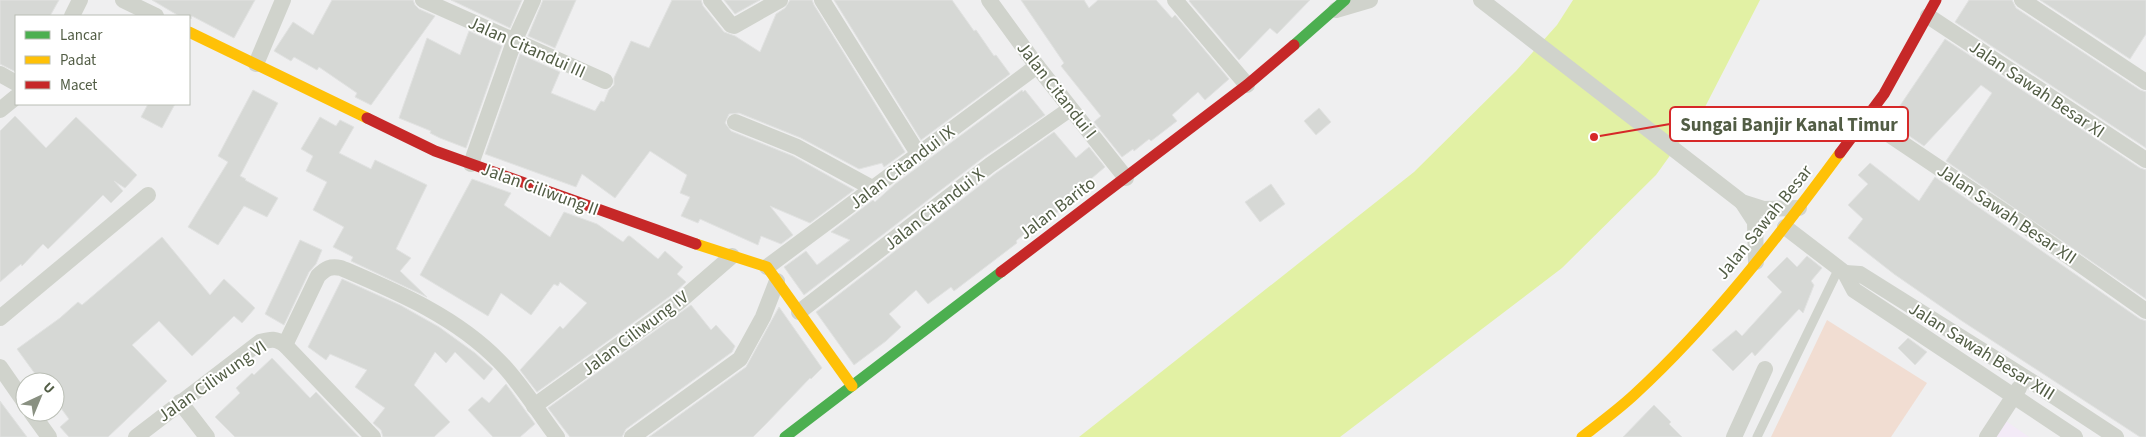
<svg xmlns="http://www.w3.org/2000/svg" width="2146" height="437" font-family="'Source Sans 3',sans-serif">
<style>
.commercial{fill:#f3eaf7}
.green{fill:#f1ddd2}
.water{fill:#e2f1a4}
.building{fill:#d6d8d5;stroke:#e1e2e1}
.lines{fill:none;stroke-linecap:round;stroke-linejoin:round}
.lane{stroke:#d0d3cc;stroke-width:9}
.street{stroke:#d0d3cc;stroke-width:16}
.fast{stroke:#4caf50;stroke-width:11}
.slow{stroke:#ffc107;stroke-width:11}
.jam{stroke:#c62828;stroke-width:11}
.labels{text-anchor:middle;stroke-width:4;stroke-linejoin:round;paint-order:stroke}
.street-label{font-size:18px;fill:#525d45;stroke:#fff}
.leader{fill:none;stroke:#d62828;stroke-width:2}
.callout-dot{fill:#d62828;stroke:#fff;stroke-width:2}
.callout{fill:#fff;stroke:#d62828;stroke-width:2}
.callout-label{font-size:19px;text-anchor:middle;font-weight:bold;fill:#525d45}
</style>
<rect width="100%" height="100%" fill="#efeff0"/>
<path class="commercial" d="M 2006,421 L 2029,437 L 1996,437 Z"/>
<path class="green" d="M 1827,320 L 1927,383 L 1891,437 L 1771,437 Z"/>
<path class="water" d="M 1573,0 L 1760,0 L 1705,107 L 1656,175 L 1562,268 L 1340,437 L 1079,437 L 1414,172 L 1516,71 L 1557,25 Z"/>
<g class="building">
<path d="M 0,0 L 59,0 L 50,16 L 16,16 L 16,72 L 0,64 Z"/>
<path d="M 152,0 L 255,0 L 234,38 L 192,16 L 191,19 L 189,16 L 179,16 Z"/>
<path d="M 332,0 L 413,0 L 415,5 L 419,9 L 435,16 L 371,105 L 355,97 L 357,93 L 319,67 L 317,70 L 294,57 L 291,61 L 274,51 L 293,22 L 313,35 Z"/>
<path d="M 451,0 L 522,0 L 510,28 Z"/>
<path d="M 543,0 L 576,0 L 555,48 L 528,36 Z"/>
<path d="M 672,0 L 701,0 L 703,6 L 724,32 L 735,36 L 760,52 L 776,14 L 785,8 L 790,0 L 812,0 L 814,5 L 905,152 L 884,167 L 882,163 L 859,169 L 801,138 L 739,113 L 729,114 L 725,123 L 731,131 L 793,156 L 854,190 L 810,223 L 770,206 L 793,235 L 781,244 L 761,236 L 758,245 L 700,219 L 698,223 L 681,216 L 690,197 L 680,193 L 687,175 L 650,151 L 615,198 L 582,174 L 576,187 L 485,154 L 520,54 L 560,72 L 551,93 L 595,111 L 601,101 L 604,102 L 609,90 L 614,85 L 614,78 L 631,41 L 649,48 Z"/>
<path d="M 724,0 L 760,0 L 735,14 Z"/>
<path d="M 834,0 L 952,0 L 974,31 L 976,30 L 994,56 L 996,55 L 1010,74 L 921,140 Z"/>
<path d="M 1021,0 L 1084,0 L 1089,8 L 1098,0 L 1156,0 L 1172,18 L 1175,15 L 1229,79 L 1205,100 L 1198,92 L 1172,115 L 1177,121 L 1151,141 L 1149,139 L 1134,151 L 1133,149 L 1122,157 L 1094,122 L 1101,116 L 1061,66 L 1064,63 Z"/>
<path d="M 1190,0 L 1310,0 L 1277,34 L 1270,28 L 1239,60 L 1189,1 Z"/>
<path d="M 1969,0 L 2012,0 L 2016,8 L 2140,90 L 2146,92 L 2146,148 L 1955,22 Z"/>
<path d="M 2040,0 L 2146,0 L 2146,34 L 2130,59 Z"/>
<path d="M 469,31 L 502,46 L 466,148 L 440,138 L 430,133 L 431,131 L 399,118 L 427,38 L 460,55 Z"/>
<path d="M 1945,39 L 2140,168 L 2146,170 L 2146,299 L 1946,161 L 1992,93 L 1981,85 L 1924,146 L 1889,122 Z"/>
<path d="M 253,90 L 278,103 L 240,176 L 246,179 L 245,180 L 278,198 L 267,217 L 244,206 L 218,245 L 188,227 L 228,162 L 218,156 Z"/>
<path d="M 1022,90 L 1023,92 L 1025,90 L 1045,115 L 984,157 L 804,295 L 784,267 L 806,251 L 817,265 L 850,240 L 831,232 L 873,200 L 875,202 L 895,184 Z"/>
<path d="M 148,104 L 175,104 L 162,128 L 141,117 Z"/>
<path d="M 1319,108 L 1331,122 L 1316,135 L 1304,121 Z"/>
<path d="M 15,116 L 46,148 L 76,117 L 137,175 L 125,188 L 114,181 L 123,191 L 111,203 L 103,195 L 48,249 L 43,244 L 22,266 L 21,264 L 0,282 L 0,131 Z"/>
<path d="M 320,117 L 336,126 L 340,120 L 354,127 L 339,153 L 371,169 L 375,160 L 427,185 L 396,249 L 411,258 L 400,271 L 427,297 L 351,261 L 353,257 L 333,247 L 344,227 L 313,210 L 327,182 L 306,171 L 313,156 L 301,149 Z"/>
<path d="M 1054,132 L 1076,158 L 1089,147 L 1105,167 L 1065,201 L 1068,204 L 1047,220 L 1032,227 L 1016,241 L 1017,243 L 954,291 L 951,287 L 928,304 L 916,290 L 889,314 L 901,327 L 886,341 L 854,365 L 816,312 L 996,173 Z"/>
<path d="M 1870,163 L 1919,201 L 1935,177 L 2140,319 L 2146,321 L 2146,437 L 2140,437 L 1962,321 L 1894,274 L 1848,238 L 1863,219 L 1848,205 L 1868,184 L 1858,175 Z"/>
<path d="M 472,179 L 511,193 L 504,205 L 550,237 L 564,212 L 597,224 L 623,242 L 628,236 L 630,236 L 658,259 L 665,251 L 683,267 L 677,274 L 686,282 L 673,294 L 537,392 L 520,370 L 560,326 L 563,329 L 587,303 L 560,282 L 558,286 L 554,284 L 531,315 L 501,293 L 488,316 L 420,275 Z"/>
<path d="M 1271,184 L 1285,204 L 1260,222 L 1245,202 Z"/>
<path d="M 162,237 L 210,295 L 224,279 L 255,308 L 242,323 L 234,316 L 192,356 L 159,321 L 132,345 L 167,381 L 108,437 L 69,437 L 60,427 L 69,419 L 55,400 L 55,382 L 41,382 L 17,349 L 60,318 L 78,302 L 82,305 Z"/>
<path d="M 300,240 L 322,250 L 316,264 L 309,272 L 284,325 L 265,314 Z"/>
<path d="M 1807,256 L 1822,268 L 1811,281 L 1814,285 L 1803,313 L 1799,309 L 1755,356 L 1752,352 L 1733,371 L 1712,350 L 1736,330 L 1742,336 L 1782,292 L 1767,277 L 1787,257 L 1797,267 Z"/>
<path d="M 342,279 L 400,305 L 439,327 L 475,353 L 493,369 L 484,380 L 455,352 L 446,363 L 435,352 L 414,385 L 450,422 L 434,437 L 383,437 L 381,430 L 373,423 L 385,408 L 355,387 L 367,370 L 330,354 L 326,360 L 308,347 Z"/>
<path d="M 691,305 L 711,330 L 716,325 L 735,346 L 732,352 L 626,429 L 622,437 L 570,437 L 548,408 Z"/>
<path d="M 779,307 L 822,368 L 811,379 L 810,378 L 764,426 L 753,437 L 649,437 L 746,367 Z"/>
<path d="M 1908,338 L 1927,352 L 1915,365 L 1898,348 Z"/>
<path d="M 272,358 L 310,398 L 316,392 L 359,437 L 235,437 L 215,417 L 240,393 L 236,388 L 252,373 L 254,375 Z"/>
<path d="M 506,384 L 535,424 L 520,437 L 493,437 L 468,410 L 482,397 L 489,403 Z"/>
<path d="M 0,401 L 27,437 L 0,437 Z"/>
<path d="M 1654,405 L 1671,422 L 1669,424 L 1682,437 L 1623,437 Z"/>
</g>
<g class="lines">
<path class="lane" d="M 1757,437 L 1839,268"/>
<g class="street">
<path d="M 123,0 L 156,16"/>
<path d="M 423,0 L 605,81"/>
<path d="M 711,0 L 731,25 L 734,26 L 780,0"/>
<path d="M 822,0 L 919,155"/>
<path d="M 989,0 L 1037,66 L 1126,178"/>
<path d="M 1175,0 L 1247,85"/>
<path d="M 1481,0 L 1742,202 L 1764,209 L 1799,208"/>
<path d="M 2022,0 L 2146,82"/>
<path d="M 1336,10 L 1370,0"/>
<path d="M 72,16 L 80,0"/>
<path d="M 1928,16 L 2146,160"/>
<path d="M 256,64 L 283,0"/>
<path d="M 0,74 L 16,83"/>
<path d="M 0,110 L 16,97"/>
<path d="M 1866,119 L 2027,227 L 2146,311"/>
<path d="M 735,122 L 797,147 L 874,189"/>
<path d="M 471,164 L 514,42 L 533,0"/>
<path d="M 1742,202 L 1755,222 L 1756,262"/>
<path d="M 1785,227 L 1845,273 L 1854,290 L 2075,437"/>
<path d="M 767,267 L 1037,66"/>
<path d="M 1845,273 L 1860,274 L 2026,378 L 2116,437"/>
<path d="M 799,312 L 990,165 L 1070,109"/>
<path d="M 0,318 L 148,195"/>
<path d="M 285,345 L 318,276 C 326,268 330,266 341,268 C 397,292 455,316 499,361 C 521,383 538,412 557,437"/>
<path d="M 0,367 L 25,403"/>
<path d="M 180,402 L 207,437"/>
<path d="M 534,406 L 679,302 L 732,256"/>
<path d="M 31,412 L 49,437"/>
<path d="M 136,437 L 260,342 C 271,339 276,338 285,345 L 373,437"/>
<path d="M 632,437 L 740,359 L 763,317 L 777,281"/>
<path d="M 1734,437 L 1765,369"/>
<path d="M 1987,437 L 2019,388"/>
</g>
<g class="fast">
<path d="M 1294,45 L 1345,0"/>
<path d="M 785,437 L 1001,272"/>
</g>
<g class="slow">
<path d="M 189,32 L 367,118"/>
<path d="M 696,244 L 767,267 L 852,386"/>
<path d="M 1582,437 C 1600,423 1619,409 1635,394 C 1713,322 1778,237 1840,153"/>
</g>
<g class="jam">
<path d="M 367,118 L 435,151 L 696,244"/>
<path d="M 1840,153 L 1884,94 L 1936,0"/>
<path d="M 1001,272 L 1247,85 L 1294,45"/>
</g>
</g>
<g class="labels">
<g class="street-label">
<text transform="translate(527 47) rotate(24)" y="6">Jalan Citandui III</text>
<text transform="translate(2037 89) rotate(34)" y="6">Jalan Sawah Besar XI</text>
<text transform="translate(1057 90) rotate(52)" y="6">Jalan Citandui I</text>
<text transform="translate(902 167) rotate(-37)" y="6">Jalan Citandui IX</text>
<text transform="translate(540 189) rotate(20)" y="6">Jalan Ciliwung II</text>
<text transform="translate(1057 208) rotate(-37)" y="6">Jalan Barito</text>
<text transform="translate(934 209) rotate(-38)" y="6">Jalan Citandui X</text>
<text transform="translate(2007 214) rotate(34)" y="6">Jalan Sawah Besar XII</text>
<text transform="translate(1764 222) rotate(-51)" y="6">Jalan Sawah Besar</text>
<text transform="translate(635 333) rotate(-37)" y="6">Jalan Ciliwung IV</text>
<text transform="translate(1982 351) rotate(32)" y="6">Jalan Sawah Besar XIII</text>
<text transform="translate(212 381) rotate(-35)" y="6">Jalan Ciliwung VI</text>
</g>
</g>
<path class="leader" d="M1594 137L1670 124"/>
<circle class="callout-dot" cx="1594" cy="137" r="5"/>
<rect class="callout" x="1670" y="107" width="238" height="34" rx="5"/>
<g class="callout-label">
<text x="1789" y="131">Sungai Banjir Kanal Timur</text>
</g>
<rect x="15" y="15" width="175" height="90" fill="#ffffff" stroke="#babeb5"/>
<rect x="25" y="31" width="25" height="8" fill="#4caf50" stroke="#babeb5"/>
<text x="60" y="40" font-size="15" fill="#525d45">Lancar</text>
<rect x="25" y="56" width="25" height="8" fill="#ffc107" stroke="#babeb5"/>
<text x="60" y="65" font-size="15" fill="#525d45">Padat</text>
<rect x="25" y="81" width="25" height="8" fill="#c62828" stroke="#babeb5"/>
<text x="60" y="90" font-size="15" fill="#525d45">Macet</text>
<g transform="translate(40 397) rotate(44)"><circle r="24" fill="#ffffff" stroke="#babeb5"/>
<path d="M0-4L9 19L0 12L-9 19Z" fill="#899081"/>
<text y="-8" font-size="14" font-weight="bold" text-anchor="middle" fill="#525d45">U</text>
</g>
</svg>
